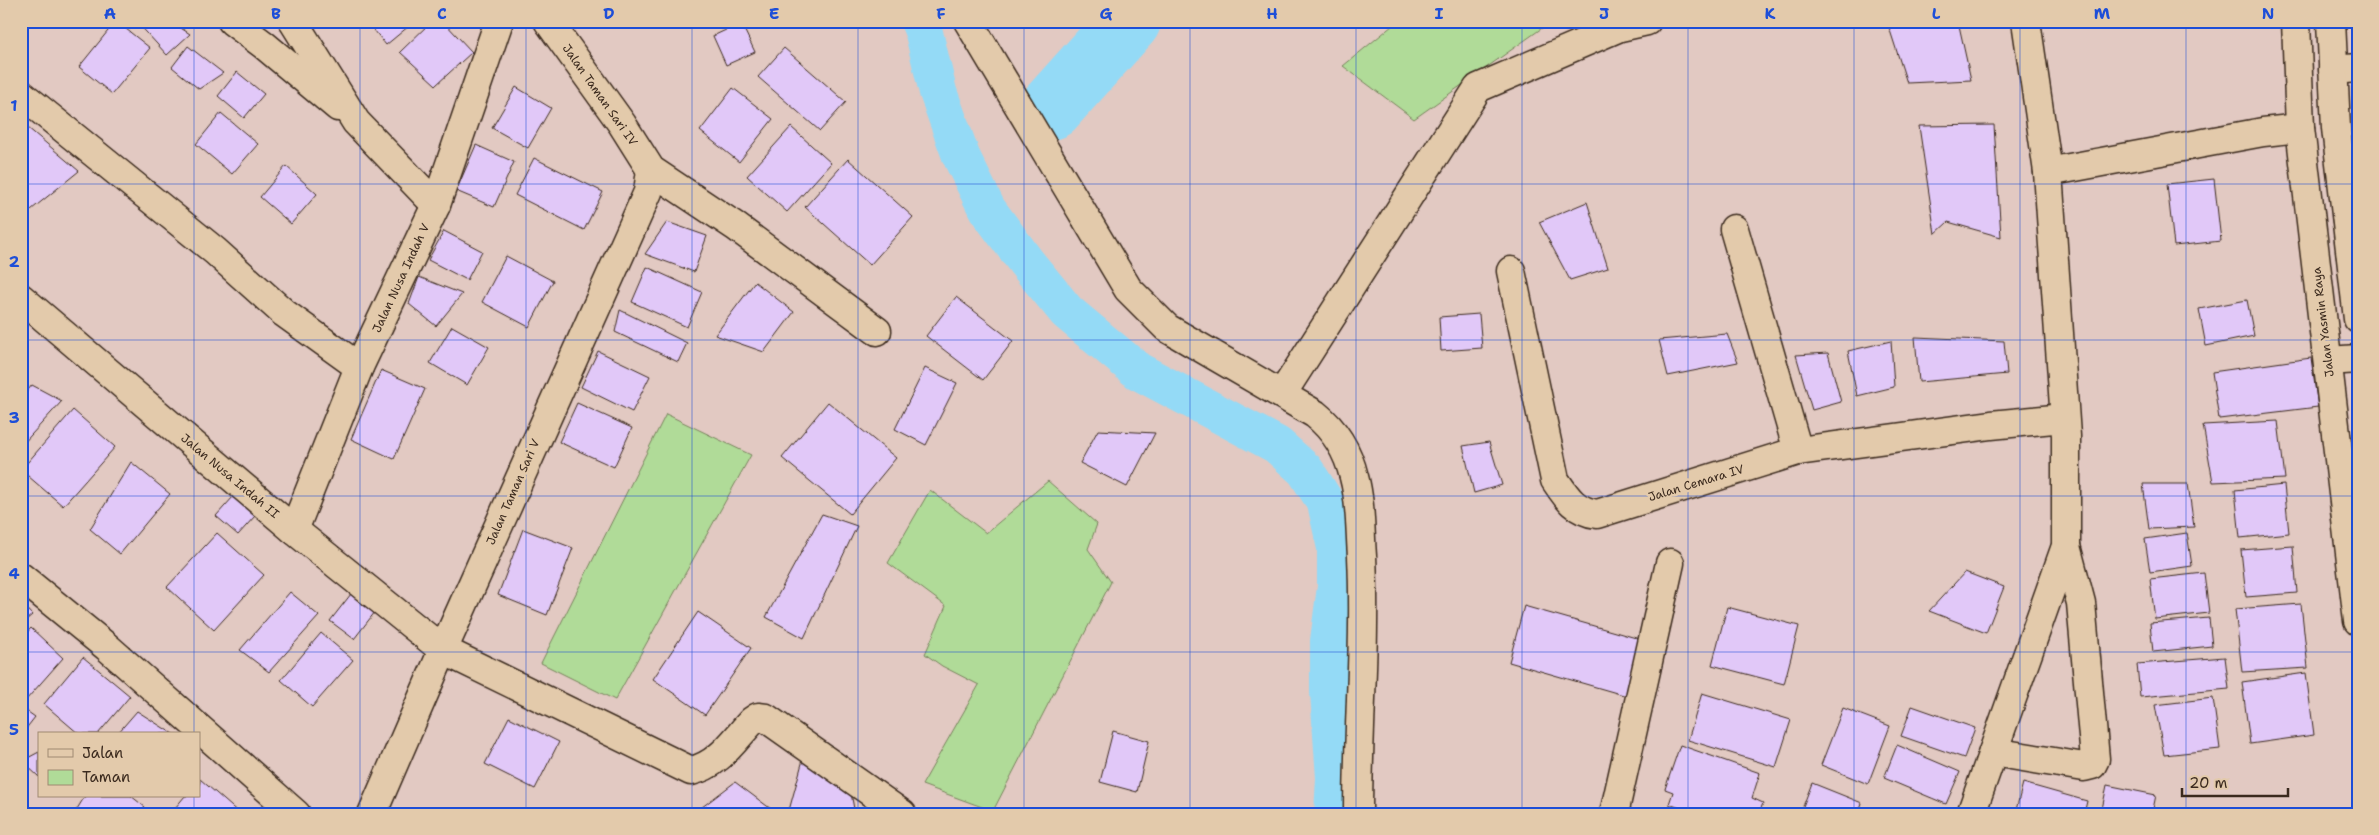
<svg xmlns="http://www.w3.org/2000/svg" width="2379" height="835" font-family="'Shantell Sans',sans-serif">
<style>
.green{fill:#b0db98;stroke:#76825b}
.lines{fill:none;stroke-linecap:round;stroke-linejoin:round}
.canal{stroke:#94daf6;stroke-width:38}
.river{stroke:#94daf6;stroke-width:64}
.building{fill:#e1c8f8;stroke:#3b2a1e}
.street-casing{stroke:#3b2a1e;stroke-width:31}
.secondary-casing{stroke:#3b2a1e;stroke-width:31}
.street{stroke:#e3caab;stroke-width:28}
.secondary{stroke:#e3caab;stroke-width:28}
.grid{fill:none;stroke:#1d4ed8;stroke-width:1;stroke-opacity:0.55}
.labels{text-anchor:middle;stroke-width:5;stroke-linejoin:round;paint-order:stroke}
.street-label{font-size:12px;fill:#3b2a1e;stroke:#e3caab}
.neatline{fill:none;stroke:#1d4ed8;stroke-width:2}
.grid-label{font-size:16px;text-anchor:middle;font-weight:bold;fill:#1d4ed8}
</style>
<rect width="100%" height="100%" fill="#e2c9c2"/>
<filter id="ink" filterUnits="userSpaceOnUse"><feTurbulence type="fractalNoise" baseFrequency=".02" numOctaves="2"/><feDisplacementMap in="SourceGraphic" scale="10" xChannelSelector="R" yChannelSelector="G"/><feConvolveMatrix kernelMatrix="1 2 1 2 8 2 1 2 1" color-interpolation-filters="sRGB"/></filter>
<g filter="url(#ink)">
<g class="green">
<path d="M 1398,21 L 1552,21 L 1414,119 L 1343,66 Z"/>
<path d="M 666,414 L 751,455 L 615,700 L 541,663 Z"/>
<path d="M 1048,481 L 1097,524 L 1088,549 L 1111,582 L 993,811 L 922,785 L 979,685 L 942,666 L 925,654 L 946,606 L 888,563 L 930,490 L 986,533 Z"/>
</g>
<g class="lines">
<path class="canal" d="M 919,21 L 924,33 L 938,92 L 961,156 L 987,209 L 1026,262 L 1067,312 L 1138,371 L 1277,445 L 1305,470 L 1326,503 L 1336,548 L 1336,587 L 1329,641 L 1329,692 L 1335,778 L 1333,814"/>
<path class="river" d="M 1051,108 L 1129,21"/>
</g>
<g class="building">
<path d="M 116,21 L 150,48 L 112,94 L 79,67 Z"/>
<path d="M 170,21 L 190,34 L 167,55 L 137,22 Z"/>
<path d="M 367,21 L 415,21 L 386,45 Z"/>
<path d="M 432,21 L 443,21 L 472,52 L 436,85 L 400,52 Z"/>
<path d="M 1887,21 L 1958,21 L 1971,80 L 1907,83 Z"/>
<path d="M 741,23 L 755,52 L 726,65 L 713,36 Z"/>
<path d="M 188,46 L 223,73 L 199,89 L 172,67 Z"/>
<path d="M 784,48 L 846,102 L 820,131 L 758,77 Z"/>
<path d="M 237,72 L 264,94 L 244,118 L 218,96 Z"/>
<path d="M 516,87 L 551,108 L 528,148 L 492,128 Z"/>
<path d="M 733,88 L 773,119 L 739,162 L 700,131 Z"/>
<path d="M 221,113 L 258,144 L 232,174 L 196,144 Z"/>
<path d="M 21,122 L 79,171 L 21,218 Z"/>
<path d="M 1994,125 L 2001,237 L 1948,222 L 1935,234 L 1919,126 Z"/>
<path d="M 791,127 L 831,163 L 787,212 L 747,176 Z"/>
<path d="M 476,145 L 514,162 L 494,207 L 456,191 Z"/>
<path d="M 534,158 L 603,192 L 584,230 L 515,195 Z"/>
<path d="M 848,159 L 913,217 L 870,265 L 805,207 Z"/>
<path d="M 286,166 L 317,194 L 291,224 L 260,197 Z"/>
<path d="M 2214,179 L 2221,241 L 2174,246 L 2167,184 Z"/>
<path d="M 1587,202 L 1608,268 L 1570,280 L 1539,222 Z"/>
<path d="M 667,222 L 707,236 L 694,272 L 645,254 Z"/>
<path d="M 444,231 L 482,251 L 467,280 L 428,260 Z"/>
<path d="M 506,256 L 553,281 L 529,327 L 482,302 Z"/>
<path d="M 647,267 L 702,292 L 687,327 L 632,302 Z"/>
<path d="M 419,277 L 462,294 L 436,326 L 409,304 Z"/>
<path d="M 755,282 L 794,312 L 764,352 L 715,335 Z"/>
<path d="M 956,297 L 1013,341 L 983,380 L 926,336 Z"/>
<path d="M 2247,300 L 2254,336 L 2206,346 L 2199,309 Z"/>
<path d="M 620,310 L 687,343 L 678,362 L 615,332 Z"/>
<path d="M 1479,314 L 1482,348 L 1441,351 L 1439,317 Z"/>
<path d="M 452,326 L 489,347 L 467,385 L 430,363 Z"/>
<path d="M 1727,334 L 1738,362 L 1668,376 L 1659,340 Z"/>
<path d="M 1915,337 L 2004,341 L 2007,374 L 1919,382 Z"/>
<path d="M 1891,341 L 1894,387 L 1857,396 L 1848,351 Z"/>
<path d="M 598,351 L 650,376 L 632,412 L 581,387 Z"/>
<path d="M 1828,353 L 1841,402 L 1812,410 L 1796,355 Z"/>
<path d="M 2311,358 L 2318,407 L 2219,419 L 2212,372 Z"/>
<path d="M 925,368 L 957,383 L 926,445 L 895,429 Z"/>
<path d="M 381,370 L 425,389 L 394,459 L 351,439 Z"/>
<path d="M 32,385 L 62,401 L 21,446 L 21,399 Z"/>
<path d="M 828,402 L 896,458 L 850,514 L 782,458 Z"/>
<path d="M 577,403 L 632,428 L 614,467 L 559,442 Z"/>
<path d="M 73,410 L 115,447 L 63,506 L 21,470 Z"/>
<path d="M 2278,421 L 2285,479 L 2213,482 L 2203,425 Z"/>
<path d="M 1098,430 L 1155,433 L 1127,487 L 1080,463 Z"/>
<path d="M 1489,442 L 1502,485 L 1474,493 L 1463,446 Z"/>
<path d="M 131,462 L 170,494 L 120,554 L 90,529 Z"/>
<path d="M 2143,484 L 2188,484 L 2194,527 L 2149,529 Z"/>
<path d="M 2284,485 L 2289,533 L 2240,538 L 2235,490 Z"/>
<path d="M 242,487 L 263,507 L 238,535 L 216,516 Z"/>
<path d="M 822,514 L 857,526 L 804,638 L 766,617 Z"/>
<path d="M 523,529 L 573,548 L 547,615 L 498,595 Z"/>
<path d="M 217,533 L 264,575 L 214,630 L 167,587 Z"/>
<path d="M 2187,533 L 2192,566 L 2150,572 L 2145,539 Z"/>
<path d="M 2293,546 L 2297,593 L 2246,597 L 2241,550 Z"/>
<path d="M 1965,572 L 2004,587 L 1986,633 L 1929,611 Z"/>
<path d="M 2204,573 L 2209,613 L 2155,619 L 2150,579 Z"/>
<path d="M 358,585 L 382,603 L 354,639 L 330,621 Z"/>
<path d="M 290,592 L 319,616 L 269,672 L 240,650 Z"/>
<path d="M 21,603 L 32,615 L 21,624 Z"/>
<path d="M 2301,604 L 2308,668 L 2242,672 L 2235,609 Z"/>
<path d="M 1524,606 L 1650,642 L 1634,698 L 1509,662 Z"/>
<path d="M 1727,607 L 1799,626 L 1784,684 L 1712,665 Z"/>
<path d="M 698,612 L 751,648 L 705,715 L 653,679 Z"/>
<path d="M 2209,618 L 2212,646 L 2153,652 L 2150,623 Z"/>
<path d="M 31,628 L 63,658 L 26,700 L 21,695 L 21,639 Z"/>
<path d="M 321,633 L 353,660 L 312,707 L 281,680 Z"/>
<path d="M 83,657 L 130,696 L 98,734 L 79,734 L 44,704 Z"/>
<path d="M 2225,657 L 2229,689 L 2140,697 L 2137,664 Z"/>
<path d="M 2306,673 L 2314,735 L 2250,744 L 2242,682 Z"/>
<path d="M 1702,693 L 1791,720 L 1776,767 L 1688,740 Z"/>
<path d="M 2213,698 L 2220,749 L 2164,755 L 2155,705 Z"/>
<path d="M 1912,706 L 1975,728 L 1964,758 L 1901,736 Z"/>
<path d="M 21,707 L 35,717 L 21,735 Z"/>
<path d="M 1843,708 L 1890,726 L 1868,784 L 1821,765 Z"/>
<path d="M 137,711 L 173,734 L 117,734 Z"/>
<path d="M 509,717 L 559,742 L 535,789 L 485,764 Z"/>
<path d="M 1113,731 L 1149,741 L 1137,792 L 1100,782 Z"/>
<path d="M 1680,745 L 1760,773 L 1752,798 L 1763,803 L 1759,814 L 1722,814 L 1708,809 L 1706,814 L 1697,814 L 1669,804 L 1673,792 L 1665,789 Z"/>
<path d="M 1897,745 L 1960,772 L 1946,804 L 1884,778 Z"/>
<path d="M 39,752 L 39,777 L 22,761 Z"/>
<path d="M 804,756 L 850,788 L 855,814 L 788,814 Z"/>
<path d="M 200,779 L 240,814 L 170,814 L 185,796 L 199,796 Z"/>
<path d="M 735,782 L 771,809 L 769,814 L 693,814 Z"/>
<path d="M 1812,783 L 1862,803 L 1858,814 L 1800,814 Z"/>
<path d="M 2023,783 L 2087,801 L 2084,814 L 2015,814 Z"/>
<path d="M 2107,785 L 2156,795 L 2152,814 L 2101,814 Z"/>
<path d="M 85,796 L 131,796 L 145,807 L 139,814 L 74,814 Z"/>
</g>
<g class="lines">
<g class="street-casing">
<g id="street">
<path d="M 232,21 L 264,45 L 338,107"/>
<path d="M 293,21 L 356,122 L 436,205"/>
<path d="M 548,21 L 622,124 L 651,170 L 735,226 L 877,331"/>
<path d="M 968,21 L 1128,289 L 1167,328 L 1315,414 C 1335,430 1348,452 1354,477 C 1361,502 1360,531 1362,556 C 1366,642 1358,728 1358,814"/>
<path d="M 2333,70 L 2358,68"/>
<path d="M 21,94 L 215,251 L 284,313 L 359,367"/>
<path d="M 2048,172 L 2263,132 L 2300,128"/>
<path d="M 1734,229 L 1798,451"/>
<path d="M 1511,271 L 1555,480 C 1567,498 1575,511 1597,514 L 1798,451 L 1991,425 L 2064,418"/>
<path d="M 21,298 L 294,530 L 443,650 L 691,771 C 719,765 734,740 752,721 L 758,717 L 766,718 L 902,814"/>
<path d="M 1282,394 L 1478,88 L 1620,27 L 1647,21"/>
<path d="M 294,530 L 359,367 L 436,205 L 499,21"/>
<path d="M 21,577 L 107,647 L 296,814"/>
<path d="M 1993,752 L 2084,767 L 2092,765 L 2095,759 L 2081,603 L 2066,546"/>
<path d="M 372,814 L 443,650 L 648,192 L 651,170"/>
<path d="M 1614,814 L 1670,563"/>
<path d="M 1971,814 L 2066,546 L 2066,436 L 2048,172 L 2026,21"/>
</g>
</g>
<g class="secondary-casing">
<g id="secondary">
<path d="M 2296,21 L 2300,128 L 2358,621"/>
<path d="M 2331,21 L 2336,128 L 2358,319"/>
<path d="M 2328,361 L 2358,359"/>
</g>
</g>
<use href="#street" class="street"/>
<use href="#secondary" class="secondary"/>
</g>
</g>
<path class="grid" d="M 194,21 L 194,734M 360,21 L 360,814M 526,21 L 526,814M 692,21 L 692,814M 858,21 L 858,814M 1024,21 L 1024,814M 1190,21 L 1190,814M 1356,21 L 1356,814M 1522,21 L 1522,814M 1688,21 L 1688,814M 1854,21 L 1854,814M 2020,21 L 2020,814M 2186,21 L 2186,814M 21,184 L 2358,184M 21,340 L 2358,340M 21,496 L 2358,496M 21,652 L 2358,652M 194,796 L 194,814"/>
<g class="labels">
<g class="street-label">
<text transform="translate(600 95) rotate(55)" y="4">Jalan Taman Sari IV</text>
<text transform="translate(401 278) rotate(-65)" y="4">Jalan Nusa Indah V</text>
<text transform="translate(2323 322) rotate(-97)" y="4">Jalan Yasmin Raya</text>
<text transform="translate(230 476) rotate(40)" y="4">Jalan Nusa Indah II</text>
<text transform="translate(1696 483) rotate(-17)" y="4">Jalan Cemara IV</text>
<text transform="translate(513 492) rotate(-66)" y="4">Jalan Taman Sari V</text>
</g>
</g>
<rect width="2379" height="835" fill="none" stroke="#e3caab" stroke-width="55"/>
<rect x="38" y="732" width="162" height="65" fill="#e3caab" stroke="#a08a73"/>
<rect x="48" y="749" width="25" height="8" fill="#e3caab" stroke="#a08a73"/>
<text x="82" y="758" font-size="15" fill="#3b2a1e">Jalan</text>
<rect x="48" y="770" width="25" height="15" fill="#b0db98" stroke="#a08a73"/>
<text x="82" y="782" font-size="15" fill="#3b2a1e">Taman</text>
<path d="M2182 788v8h106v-8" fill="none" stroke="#3b2a1e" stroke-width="2.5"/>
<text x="2189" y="788" font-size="15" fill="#3b2a1e" stroke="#e3caab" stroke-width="4" paint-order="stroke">20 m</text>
<rect x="28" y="28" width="2324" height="780" class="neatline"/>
<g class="grid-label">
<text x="110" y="19">A</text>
<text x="276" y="19">B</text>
<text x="442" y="19">C</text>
<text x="609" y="19">D</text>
<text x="774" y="19">E</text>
<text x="941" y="19">F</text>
<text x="1106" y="19">G</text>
<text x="1272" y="19">H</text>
<text x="1439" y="19">I</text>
<text x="1604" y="19">J</text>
<text x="1770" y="19">K</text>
<text x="1936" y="19">L</text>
<text x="2102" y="19">M</text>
<text x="2268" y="19">N</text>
<text x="14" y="111">1</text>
<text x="14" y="267">2</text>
<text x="14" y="423">3</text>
<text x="14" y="579">4</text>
<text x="14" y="735">5</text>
</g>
</svg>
